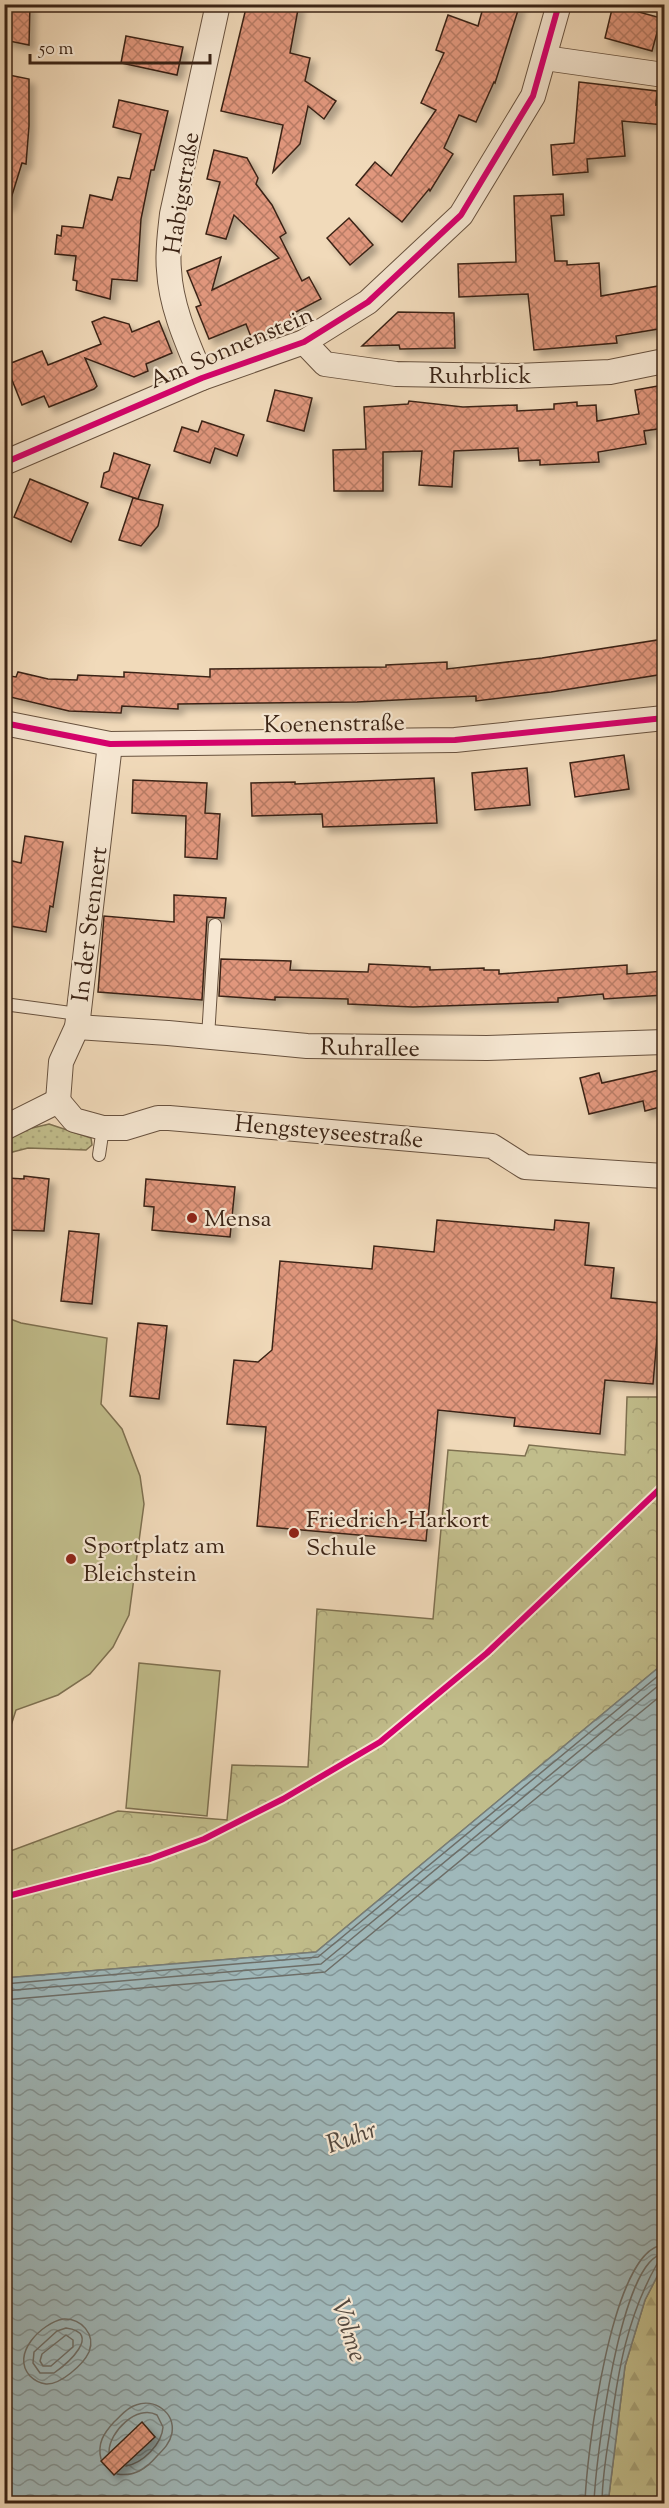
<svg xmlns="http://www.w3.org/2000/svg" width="669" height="2508" font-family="'Sorts Mill Goudy',serif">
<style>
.grass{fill:url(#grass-dots);stroke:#7e7050;stroke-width:1.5}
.forest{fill:url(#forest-firs);stroke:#7e7050;stroke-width:1.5}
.park{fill:url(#park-crowns);stroke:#7e7050;stroke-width:1.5}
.pitch{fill:#c1bd8b;stroke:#7e7050;stroke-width:1.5}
.water{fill:url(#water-waves);stroke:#777d78;stroke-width:1.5}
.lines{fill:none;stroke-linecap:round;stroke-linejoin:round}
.shore{stroke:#6d6e68;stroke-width:1.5}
.building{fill:url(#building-cross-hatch);stroke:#3b2416;stroke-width:1.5;filter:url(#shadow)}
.lane-casing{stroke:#68523f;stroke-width:14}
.street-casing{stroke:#68523f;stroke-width:26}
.lane{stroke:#f6e7d2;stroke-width:12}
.street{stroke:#f6e7d2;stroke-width:24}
.cycleway-casing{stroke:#f6e7d2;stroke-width:10}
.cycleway{stroke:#d6006c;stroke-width:6}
.poi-dot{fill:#8f2418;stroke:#f6e7d2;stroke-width:2}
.labels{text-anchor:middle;stroke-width:4.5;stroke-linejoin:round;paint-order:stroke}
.street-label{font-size:24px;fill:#3b2416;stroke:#f6e7d2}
.poi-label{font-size:24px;fill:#3b2416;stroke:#f6e7d2;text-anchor:start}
.water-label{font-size:26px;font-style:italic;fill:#54493f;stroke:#f6e7d2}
</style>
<defs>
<pattern id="grass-dots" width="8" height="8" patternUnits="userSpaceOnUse" patternTransform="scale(1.5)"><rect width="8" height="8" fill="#c1bd8b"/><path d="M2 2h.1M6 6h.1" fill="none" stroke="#a7a277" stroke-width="1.8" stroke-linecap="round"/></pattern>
<pattern id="forest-firs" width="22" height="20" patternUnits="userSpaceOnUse" patternTransform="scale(1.5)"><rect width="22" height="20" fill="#c1bd8b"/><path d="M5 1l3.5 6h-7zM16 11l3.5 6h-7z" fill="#a7a277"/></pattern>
<pattern id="park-crowns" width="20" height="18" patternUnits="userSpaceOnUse" patternTransform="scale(1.5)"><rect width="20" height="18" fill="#c1bd8b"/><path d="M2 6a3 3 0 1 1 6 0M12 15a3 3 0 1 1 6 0" fill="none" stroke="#a7a277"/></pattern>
<pattern id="water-waves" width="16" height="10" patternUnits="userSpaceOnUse" patternTransform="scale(1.5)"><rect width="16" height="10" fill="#9fb8ba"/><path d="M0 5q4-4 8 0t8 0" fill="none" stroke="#839596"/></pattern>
<pattern id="building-cross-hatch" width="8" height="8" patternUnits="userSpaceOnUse" patternTransform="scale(1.5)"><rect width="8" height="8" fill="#e1977d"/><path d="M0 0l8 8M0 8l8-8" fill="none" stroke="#b87b65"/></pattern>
<filter id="shadow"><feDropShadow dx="5.5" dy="5.5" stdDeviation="3" flood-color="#0004"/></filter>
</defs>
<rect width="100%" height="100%" fill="#f1daba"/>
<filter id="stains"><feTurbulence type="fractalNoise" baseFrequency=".00333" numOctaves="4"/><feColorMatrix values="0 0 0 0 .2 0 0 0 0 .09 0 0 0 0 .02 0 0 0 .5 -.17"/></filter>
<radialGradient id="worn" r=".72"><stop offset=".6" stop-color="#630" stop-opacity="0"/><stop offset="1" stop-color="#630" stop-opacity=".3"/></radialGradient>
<path class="grass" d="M 49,1124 L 91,1138 L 92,1145 L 86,1150 L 28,1148 L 5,1154 L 5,1140 L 28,1129 Z"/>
<path class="forest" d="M 664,2263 L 664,2503 L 608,2504 L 625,2366 L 645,2300 Z"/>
<path class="park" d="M 627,1397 L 664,1397 L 664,1663 L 316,1952 L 5,1978 L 5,1853 L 118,1811 L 227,1820 L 232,1765 L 308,1767 L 317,1609 L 433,1619 L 448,1450 L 525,1456 L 529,1445 L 625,1455 Z"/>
<g class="pitch">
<path d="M 5,1317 L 21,1323 L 107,1338 L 101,1404 L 122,1429 L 140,1476 L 144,1504 L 129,1615 L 113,1647 L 90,1674 L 58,1695 L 16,1710 L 5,1744 Z"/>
<path d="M 139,1663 L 220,1671 L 207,1816 L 126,1808 Z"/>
</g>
<path class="water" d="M 664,1663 L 664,2263 L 645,2300 L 625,2366 L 608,2503 L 5,2504 L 5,1978 L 316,1952 Z"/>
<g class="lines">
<g class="shore">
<path d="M 4,1984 L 318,1957 L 664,1671"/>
<path d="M 4,1991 L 321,1964 L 664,1681"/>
<path d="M 4,2000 L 325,1972 L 664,1693"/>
<path d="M 63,2319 C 81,2318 96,2334 89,2352 C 83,2365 60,2385 46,2384 C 39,2383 34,2380 30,2376 C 10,2354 42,2323 63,2319 Z"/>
<path d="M 66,2328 C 103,2333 67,2364 54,2373 L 40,2373 L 33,2363 L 34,2352 L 57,2331 Z"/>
<path d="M 66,2335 L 73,2340 L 73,2347 L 51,2366 L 43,2366 L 40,2361 L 42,2354 Z"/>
<path d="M 109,2452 C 109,2432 137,2404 157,2415 L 163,2427 C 162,2444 143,2463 126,2466"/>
<path d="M 101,2459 C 97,2443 104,2433 114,2422 C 121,2416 126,2408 136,2405 C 154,2398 175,2412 172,2433 C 170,2443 164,2449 157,2456 C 146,2469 134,2477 117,2474"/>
<path d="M 585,2504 C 586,2459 611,2247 664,2245"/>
<path d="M 594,2504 C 595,2465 620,2256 664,2254"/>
<path d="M 602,2504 C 602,2479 606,2455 610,2431 C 618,2371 627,2317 657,2264 L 664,2261"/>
</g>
</g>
<g class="building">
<path d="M 4,4 L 30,4 L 29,45 L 4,40 Z"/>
<path d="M 247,4 L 299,4 L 290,53 L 310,58 L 305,81 L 336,101 L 324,119 L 308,106 L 300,144 L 273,172 L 283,125 L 221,111 Z"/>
<path d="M 484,4 L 520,4 L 495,83 L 494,82 L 476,122 L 459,115 L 444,148 L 453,154 L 430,191 L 429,189 L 402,222 L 356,185 L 375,162 L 391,176 L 436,110 L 421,103 L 444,53 L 436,50 L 448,15 L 478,26 Z"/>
<path d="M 613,5 L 661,18 L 652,51 L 605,38 Z"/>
<path d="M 126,36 L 183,47 L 177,75 L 121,63 Z"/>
<path d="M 4,74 L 29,79 L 29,126 L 26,164 L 22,163 L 9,205 L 4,205 Z"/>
<path d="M 579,82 L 657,91 L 656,105 L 664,103 L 664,125 L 622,121 L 625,156 L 587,159 L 588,172 L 553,175 L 551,145 L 574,143 Z"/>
<path d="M 119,100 L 168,111 L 154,170 L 151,170 L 141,219 L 137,281 L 112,279 L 110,299 L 76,290 L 77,281 L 73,280 L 76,256 L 55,254 L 57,235 L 61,236 L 62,226 L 83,228 L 90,195 L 112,200 L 118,177 L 130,179 L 141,134 L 113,127 Z"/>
<path d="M 214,150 L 247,158 L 258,178 L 256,184 L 272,205 L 286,233 L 280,237 L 302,281 L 309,277 L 321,299 L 290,315 L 293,320 L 253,342 L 246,324 L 209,339 L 196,307 L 201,305 L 187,271 L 221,257 L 212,290 L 279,258 L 234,215 L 226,239 L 206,234 L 220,182 L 207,179 Z"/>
<path d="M 563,194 L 564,215 L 551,216 L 555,261 L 567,261 L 567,265 L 599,263 L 601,296 L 664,285 L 664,328 L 616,336 L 617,343 L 534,350 L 528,294 L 459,297 L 458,264 L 516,262 L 514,196 Z"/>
<path d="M 349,218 L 373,245 L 350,265 L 327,238 Z"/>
<path d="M 398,312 L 454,313 L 455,348 L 400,349 L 399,345 L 362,346 Z"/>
<path d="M 104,317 L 129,324 L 132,332 L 159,321 L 172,353 L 146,364 L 148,371 L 134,377 L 85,358 L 97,386 L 94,389 L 49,407 L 44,396 L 22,405 L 6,365 L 42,351 L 48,365 L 101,344 L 92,322 Z"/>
<path d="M 664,385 L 664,428 L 644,431 L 646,444 L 598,452 L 599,462 L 540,465 L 540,460 L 519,461 L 518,448 L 454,451 L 452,487 L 419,485 L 422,451 L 383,452 L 383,491 L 334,491 L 333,450 L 366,449 L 364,407 L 408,404 L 409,401 L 463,407 L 517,405 L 517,411 L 554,409 L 554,404 L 577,402 L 577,406 L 596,405 L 597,421 L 639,414 L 635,390 Z"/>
<path d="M 275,390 L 312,398 L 304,431 L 267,421 Z"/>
<path d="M 202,421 L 244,435 L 237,456 L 215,448 L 210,463 L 174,451 L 182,427 L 198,432 Z"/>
<path d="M 114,453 L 150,465 L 138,499 L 101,487 L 104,473 L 109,471 Z"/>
<path d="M 30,479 L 88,503 L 71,542 L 14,517 Z"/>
<path d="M 133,498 L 163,505 L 158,526 L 141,546 L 119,540 Z"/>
<path d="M 664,639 L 664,674 L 551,692 L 476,701 L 476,696 L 357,702 L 178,704 L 178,709 L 122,706 L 121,713 L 69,711 L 6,696 L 10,676 L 16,677 L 18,672 L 48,679 L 77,680 L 78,675 L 124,677 L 124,672 L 210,677 L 210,669 L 386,667 L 386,665 L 447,662 L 447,669 L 542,658 Z"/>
<path d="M 624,755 L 629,789 L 575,797 L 570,763 Z"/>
<path d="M 527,768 L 530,805 L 475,810 L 472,773 Z"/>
<path d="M 434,778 L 437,823 L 323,827 L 322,814 L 252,816 L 251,783 L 295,782 L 295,784 Z"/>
<path d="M 133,780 L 207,783 L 205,813 L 220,814 L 217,859 L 185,857 L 186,816 L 132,813 Z"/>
<path d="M 25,836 L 63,842 L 53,907 L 50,906 L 46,932 L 4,925 L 4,859 L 21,863 Z"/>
<path d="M 174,895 L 226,898 L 224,918 L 207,917 L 202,1000 L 98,992 L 104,916 L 174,922 Z"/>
<path d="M 221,959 L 291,961 L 290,970 L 368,972 L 369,964 L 430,967 L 430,970 L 484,968 L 484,970 L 499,970 L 499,974 L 627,965 L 627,974 L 664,971 L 664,995 L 604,999 L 603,994 L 558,998 L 558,1002 L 413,1007 L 348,1004 L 348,999 L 275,997 L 275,1000 L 219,996 Z"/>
<path d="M 664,1069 L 664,1106 L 645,1111 L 643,1101 L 589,1114 L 580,1078 L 599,1073 L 602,1083 Z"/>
<path d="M 24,1176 L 49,1179 L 44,1231 L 4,1230 L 8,1178 L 24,1179 Z"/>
<path d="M 146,1179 L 235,1187 L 230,1237 L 152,1230 L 154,1207 L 144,1206 Z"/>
<path d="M 437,1220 L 554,1230 L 555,1220 L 589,1223 L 585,1265 L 614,1268 L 611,1298 L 660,1303 L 653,1384 L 605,1380 L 600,1434 L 514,1426 L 515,1418 L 438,1410 L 426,1541 L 257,1526 L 266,1427 L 227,1424 L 234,1360 L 258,1362 L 272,1350 L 280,1261 L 372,1269 L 374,1246 L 434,1252 Z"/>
<path d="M 69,1231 L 99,1234 L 92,1304 L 61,1301 Z"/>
<path d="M 138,1323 L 167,1326 L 159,1399 L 130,1396 Z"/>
<path d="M 142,2422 L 155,2437 L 114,2475 L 101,2461 Z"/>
</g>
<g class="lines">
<g class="lane-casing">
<g id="lane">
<path d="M 4,1004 L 78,1014"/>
<path d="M 208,1037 L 215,925"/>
<path d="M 99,1155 L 103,1128"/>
</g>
</g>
<g class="street-casing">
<g id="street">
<path d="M 545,58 L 664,75"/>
<path d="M 304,342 L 325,364 L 396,374 L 517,376 L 610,372 L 664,361"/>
<path d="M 202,378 C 188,344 171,308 169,270 C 167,252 170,233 172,214 L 218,4"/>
<path d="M 4,463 L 202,378 L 304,342 L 368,302 L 461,215 L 533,96 L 559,4"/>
<path d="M 4,723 L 110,744 L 455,740 L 664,718"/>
<path d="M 77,1027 L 168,1033 L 307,1046 L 487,1048 L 664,1042"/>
<path d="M 58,1101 L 74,1120 L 103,1128 L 125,1128 L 158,1118 L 169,1118 L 492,1146 L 525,1167 L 664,1176"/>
<path d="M 58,1101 L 61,1062 L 77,1027 L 110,744"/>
<path d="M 4,1128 L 58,1101"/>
</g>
</g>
<use href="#lane" class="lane"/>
<use href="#street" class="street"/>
<g class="cycleway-casing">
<g id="cycleway">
<path d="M 4,463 L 202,378 L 304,342 L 368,302 L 461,215 L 533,96 L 559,4"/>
<path d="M 4,723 L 110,744 L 455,740 L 664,718"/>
<path d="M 4,1897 L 150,1859 L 204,1839 L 283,1799 L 380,1742 L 487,1653 L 664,1485"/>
</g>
</g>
<use href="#cycleway" class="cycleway"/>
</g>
<g class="poi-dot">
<circle cx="192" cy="1218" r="6"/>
<circle cx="294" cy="1533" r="6"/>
<circle cx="71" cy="1559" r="6"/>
</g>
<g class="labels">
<g class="street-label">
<text transform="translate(181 193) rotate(-81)" y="8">Habigstraße</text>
<text transform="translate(231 347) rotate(-23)" y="8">Am Sonnenstein</text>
<text x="480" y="383">Ruhrblick</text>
<text transform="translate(334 723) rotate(-1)" y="8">Koenenstraße</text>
<text transform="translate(89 924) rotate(-83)" y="8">In der Stennert</text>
<text transform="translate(370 1047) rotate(1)" y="8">Ruhrallee</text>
<text transform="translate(329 1131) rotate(5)" y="8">Hengsteyseestraße</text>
</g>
<g class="poi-label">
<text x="204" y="1226">Mensa</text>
<text x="306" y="1527">Friedrich-Harkort<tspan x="306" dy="28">Schule</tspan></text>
<text x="83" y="1553">Sportplatz am<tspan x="83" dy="28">Bleichstein</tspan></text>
</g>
<g class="water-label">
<text transform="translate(351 2136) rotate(-20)" y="9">Ruhr</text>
<text transform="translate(350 2330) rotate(72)" y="9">Volme</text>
</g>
</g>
<rect width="669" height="2508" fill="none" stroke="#f1daba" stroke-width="24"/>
<rect x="6" y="6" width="657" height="2496" fill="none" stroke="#3b2416" stroke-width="3"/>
<rect x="12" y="12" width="645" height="2484" fill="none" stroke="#3b2416" stroke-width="1.5"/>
<path d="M30 54v9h180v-9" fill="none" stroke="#3b2416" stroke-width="3"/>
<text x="39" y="54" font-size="18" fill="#3b2416" stroke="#f6e7d2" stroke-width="4.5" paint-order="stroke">50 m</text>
<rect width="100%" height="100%" filter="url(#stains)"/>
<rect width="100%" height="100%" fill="url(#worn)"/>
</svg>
